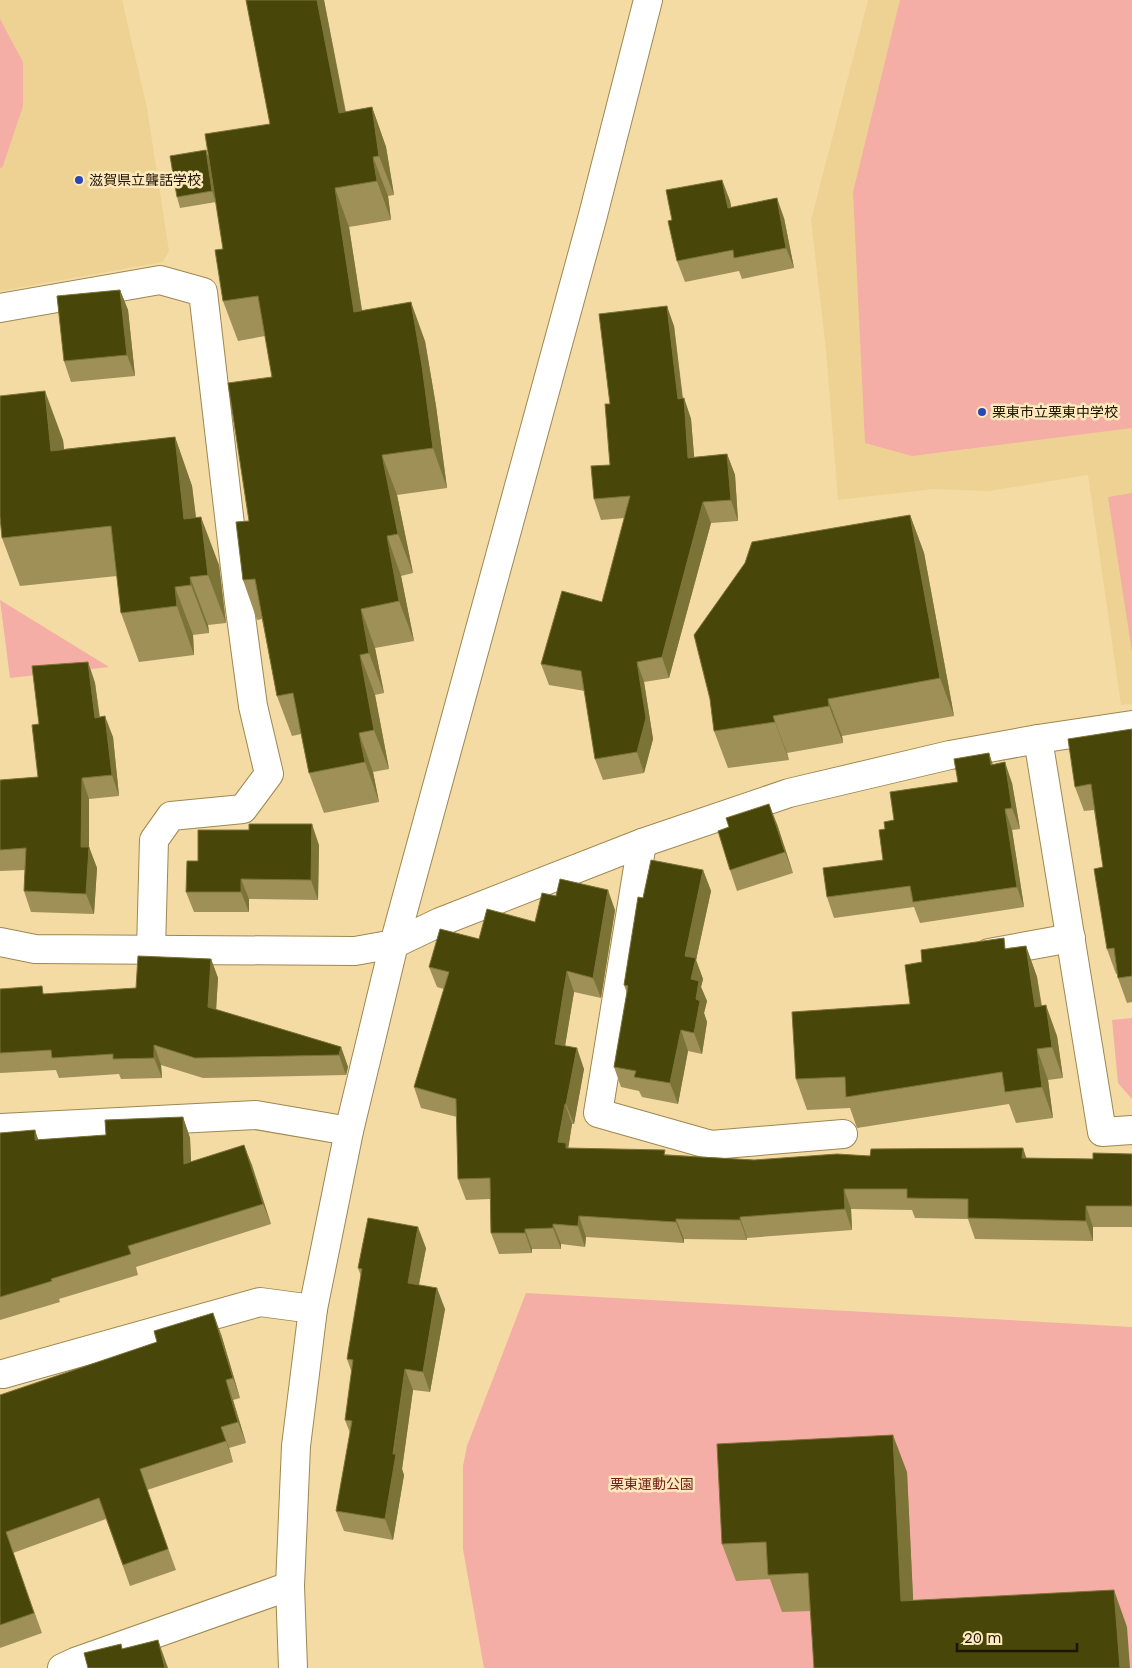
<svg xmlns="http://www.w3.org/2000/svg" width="1132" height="1668" font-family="'Work Sans','Noto Sans JP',sans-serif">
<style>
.built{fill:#eed293}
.green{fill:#f4aea5}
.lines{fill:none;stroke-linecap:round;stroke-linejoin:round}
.minor-casing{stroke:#9e8752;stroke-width:30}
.minor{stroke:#fff;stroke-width:28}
.wall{fill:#9e9056}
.shaded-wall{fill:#7c7337}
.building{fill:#484609;stroke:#7c7337}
.poi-dot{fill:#2a47b7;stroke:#fde9bc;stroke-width:2}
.labels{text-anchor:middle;stroke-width:5;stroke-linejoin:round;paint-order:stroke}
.poi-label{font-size:14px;fill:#1e1501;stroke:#fde9bc;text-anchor:start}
.park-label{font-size:14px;fill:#731e1a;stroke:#fde9bc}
</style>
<rect width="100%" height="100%" fill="#f4dba3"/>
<g class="built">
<path d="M 0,0 L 122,0 L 147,108 L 169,251 L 163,262 L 0,291 Z"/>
<path d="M 868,0 L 1132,0 L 1132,704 L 1121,705 L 1088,475 L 989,491 L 933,489 L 838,500 L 826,350 L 811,220 Z"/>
</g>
<g class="green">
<path d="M 900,0 L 1132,0 L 1132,428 L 912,456 L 865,443 L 853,192 Z"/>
<path d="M 0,19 L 23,62 L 23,106 L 3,166 L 0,169 Z"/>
<path d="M 1132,493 L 1132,652 L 1108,497 Z"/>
<path d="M 0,600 L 109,667 L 10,678 Z"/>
<path d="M 1132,1018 L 1132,1099 L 1118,1083 L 1112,1020 Z"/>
<path d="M 526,1293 L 1132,1327 L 1132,1668 L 484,1668 L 463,1549 L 463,1466 L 467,1446 Z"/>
</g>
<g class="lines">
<g class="minor-casing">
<g id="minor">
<path d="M 0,308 L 160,280 L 203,292 L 239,602 L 253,706 L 269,774 L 243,809 L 171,816 L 154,840 L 151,949"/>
<path d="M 1038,739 L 1102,1132 L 1132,1130"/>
<path d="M 642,843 L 598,1113 L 711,1145 L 843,1134"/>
<path d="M 0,942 L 35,949 L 355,951 L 394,944 L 440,922 L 642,843 L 789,793 L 950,755 L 1038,739 L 1132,725"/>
<path d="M 989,953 L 1071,938"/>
<path d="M 1,1128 L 256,1115 L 349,1131"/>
<path d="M 3,1374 L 260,1302 L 313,1309"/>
<path d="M 62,1668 L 75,1662 L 290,1586"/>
<path d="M 293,1668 L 290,1586 L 296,1446 L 313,1309 L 349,1131 L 394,944 L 592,219 L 648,0"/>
</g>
</g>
<use href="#minor" class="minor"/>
</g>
<g class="wall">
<path d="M 246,0 L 324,0 L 346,112 L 372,107 L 386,147 L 394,195 L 388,196 L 391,220 L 349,227 L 362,310 L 425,341 L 436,406 L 447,488 L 397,495 L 413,573 L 401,576 L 414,641 L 375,648 L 384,693 L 375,695 L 389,769 L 373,772 L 379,802 L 324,813 L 309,773 L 301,734 L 292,736 L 277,696 L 262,619 L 257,620 L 243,580 L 249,521 L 272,377 L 265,336 L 238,341 L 223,301 L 223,249 L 216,202 L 180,208 L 177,197 L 209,159 L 270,124 Z"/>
<path d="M 722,180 L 730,201 L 731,207 L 784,218 L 794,268 L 742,279 L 739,271 L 685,282 L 677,261 L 672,220 Z"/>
<path d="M 120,290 L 128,310 L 135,376 L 71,382 L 64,361 Z"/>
<path d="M 674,326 L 683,398 L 684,398 L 691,419 L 694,457 L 727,454 L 735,475 L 738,521 L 711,523 L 669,678 L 644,682 L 653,739 L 644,773 L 603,780 L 595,759 L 585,691 L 549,685 L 541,664 L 602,602 L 625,518 L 601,520 L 594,499 L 610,465 L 610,404 Z"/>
<path d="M 175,437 L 192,486 L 196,517 L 219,565 L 226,623 L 208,625 L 209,633 L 193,635 L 194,655 L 139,662 L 121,613 L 117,576 L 20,586 L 2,538 L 63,440 L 64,449 Z"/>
<path d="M 910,515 L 924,553 L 954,716 L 842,736 L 843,743 L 787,753 L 789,760 L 728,768 L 714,731 Z"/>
<path d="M 88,662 L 95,683 L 100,717 L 113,737 L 119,796 L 89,799 L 89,847 L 97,868 L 94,914 L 31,912 L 24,891 L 25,870 L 0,871 L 0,780 L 38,777 L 39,724 Z"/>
<path d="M 1132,729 L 1132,1002 L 1127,1003 L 1118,978 L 1118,974 L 1116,974 L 1107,949 L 1103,867 L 1094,810 L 1084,811 L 1075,787 Z"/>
<path d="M 993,765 L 1012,783 L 1020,829 L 1012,830 L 1024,907 L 920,923 L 914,907 L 834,918 L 827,897 L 883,860 L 885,829 L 958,782 Z"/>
<path d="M 777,824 L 793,873 L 737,891 L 730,870 L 729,827 Z"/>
<path d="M 319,845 L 318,900 L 249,899 L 249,912 L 194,912 L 186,892 L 198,861 Z"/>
<path d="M 703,870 L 711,891 L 696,960 L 703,979 L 701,987 L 707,1001 L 704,1013 L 707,1022 L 702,1054 L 688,1051 L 678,1104 L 642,1097 L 639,1091 L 621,1087 L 614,1067 L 627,993 L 624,985 L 643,898 Z"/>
<path d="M 615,910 L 601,998 L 574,992 L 565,1046 L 584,1069 L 574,1124 L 572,1124 L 568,1148 L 754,1160 L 870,1156 L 1023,1148 L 1026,1158 L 1093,1159 L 1132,1154 L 1132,1227 L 1093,1227 L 1093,1241 L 975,1239 L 968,1219 L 915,1218 L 912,1210 L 851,1209 L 852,1230 L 747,1238 L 747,1240 L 684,1239 L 684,1243 L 586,1237 L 585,1247 L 561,1244 L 561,1249 L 532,1249 L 532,1253 L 499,1254 L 491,1233 L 490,1199 L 466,1200 L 458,1179 L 457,1117 L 421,1108 L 414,1087 L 444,989 L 437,987 L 429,967 L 479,939 L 535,922 Z"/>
<path d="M 1026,946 L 1037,977 L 1042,1006 L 1057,1036 L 1063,1078 L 1048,1080 L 1053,1118 L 1016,1123 L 1009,1104 L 857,1128 L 850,1108 L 807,1110 L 796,1079 L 910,1004 L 1007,948 Z"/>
<path d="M 211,959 L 218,978 L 216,1010 L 341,1047 L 348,1067 L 346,1075 L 203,1078 L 161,1065 L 162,1078 L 121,1079 L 119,1074 L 59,1078 L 56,1070 L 0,1073 L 0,989 L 45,994 L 136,988 Z"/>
<path d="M 183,1117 L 190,1138 L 191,1162 L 244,1145 L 271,1224 L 136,1267 L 138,1275 L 59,1299 L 60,1302 L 0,1320 L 0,1133 L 35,1130 L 38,1140 L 106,1135 Z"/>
<path d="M 426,1248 L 419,1285 L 445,1309 L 430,1392 L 413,1390 L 402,1469 L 404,1475 L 393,1540 L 344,1531 L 336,1511 L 350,1433 L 345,1420 L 352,1373 L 347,1359 L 361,1276 L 358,1268 Z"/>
<path d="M 221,1334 L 240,1398 L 233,1400 L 246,1443 L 229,1448 L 233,1462 L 147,1490 L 176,1570 L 130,1586 L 106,1519 L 13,1553 L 42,1633 L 0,1648 L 0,1395 Z"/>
<path d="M 907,1472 L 913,1600 L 1127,1627 L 811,1611 L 782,1612 L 770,1579 L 736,1581 L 722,1544 Z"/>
</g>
<g class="shaded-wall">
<path d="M 317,0 L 324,0 L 353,152 L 339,113 Z"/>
<path d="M 372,107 L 386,147 L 394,195 L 379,156 Z"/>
<path d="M 206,150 L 210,161 L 216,202 L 212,191 Z"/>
<path d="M 373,157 L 388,196 L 391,220 L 377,181 Z"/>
<path d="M 722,180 L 730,201 L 735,228 L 728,208 Z"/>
<path d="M 335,188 L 349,227 L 368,351 L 354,312 Z"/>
<path d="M 777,198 L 784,218 L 794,268 L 786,248 Z"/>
<path d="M 120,290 L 128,310 L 135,376 L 127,355 Z"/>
<path d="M 411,302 L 425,341 L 436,406 L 447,488 L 433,448 Z"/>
<path d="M 667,306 L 674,326 L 685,420 L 678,399 Z"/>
<path d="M 45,391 L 63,440 L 69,500 L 51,451 Z"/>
<path d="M 684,398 L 691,419 L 696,479 L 688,458 Z"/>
<path d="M 175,437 L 192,486 L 202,568 L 184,519 Z"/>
<path d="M 727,454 L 735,475 L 738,521 L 731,500 Z"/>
<path d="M 382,455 L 397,495 L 413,573 L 398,534 Z"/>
<path d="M 703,502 L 711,523 L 669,678 L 662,657 Z"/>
<path d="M 910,515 L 924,553 L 954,716 L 940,678 Z"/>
<path d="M 201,517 L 219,565 L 226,623 L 208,575 Z"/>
<path d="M 387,536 L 401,576 L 414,641 L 399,601 Z"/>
<path d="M 190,577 L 208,625 L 209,633 L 191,585 Z"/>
<path d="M 175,587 L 193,635 L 194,655 L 177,606 Z"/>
<path d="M 361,609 L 375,648 L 384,693 L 369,653 Z"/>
<path d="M 360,655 L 375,695 L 389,769 L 374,730 Z"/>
<path d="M 88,662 L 95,683 L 102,738 L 95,718 Z"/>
<path d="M 637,662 L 644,682 L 653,739 L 644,773 L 637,752 Z"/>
<path d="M 828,699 L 842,736 L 843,743 L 829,706 Z"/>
<path d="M 105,716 L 113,737 L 119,796 L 112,775 Z"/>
<path d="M 773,716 L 787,753 L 789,760 L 775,722 Z"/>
<path d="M 359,733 L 373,772 L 379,802 L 365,762 Z"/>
<path d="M 989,753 L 996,774 L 991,765 Z"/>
<path d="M 1005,762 L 1012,783 L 1020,829 L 1012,808 Z"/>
<path d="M 82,778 L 89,799 L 89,850 L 89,847 L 97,868 L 94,914 L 86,894 L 81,847 Z"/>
<path d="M 769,804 L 777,824 L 793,873 L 785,852 Z"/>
<path d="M 1005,809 L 1012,830 L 1024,907 L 1017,887 Z"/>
<path d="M 312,824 L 319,845 L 318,900 L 311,880 Z"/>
<path d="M 703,870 L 711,891 L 696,960 L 703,979 L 701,987 L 707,1001 L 704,1013 L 707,1022 L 702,1054 L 694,1033 L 696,999 L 691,979 L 685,956 Z"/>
<path d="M 241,879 L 249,899 L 249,912 L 241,892 Z"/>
<path d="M 608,890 L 615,910 L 601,998 L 593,978 Z"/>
<path d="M 1026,946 L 1037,977 L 1046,1038 L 1035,1007 Z"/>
<path d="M 211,959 L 218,978 L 215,1027 L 208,1007 Z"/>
<path d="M 567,971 L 574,992 L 562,1064 L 555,1044 Z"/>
<path d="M 1046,1005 L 1057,1036 L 1063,1078 L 1052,1047 Z"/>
<path d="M 681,1030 L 688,1051 L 678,1104 L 670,1083 Z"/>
<path d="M 154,1045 L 161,1065 L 162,1078 L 154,1058 Z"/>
<path d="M 341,1047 L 348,1067 L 346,1075 L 339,1055 Z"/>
<path d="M 577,1048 L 584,1069 L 574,1124 L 566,1104 Z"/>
<path d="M 1037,1049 L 1048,1080 L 1053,1118 L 1042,1087 Z"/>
<path d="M 565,1104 L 572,1124 L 568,1150 L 558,1142 Z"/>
<path d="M 183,1117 L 190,1138 L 192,1185 L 184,1164 Z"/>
<path d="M 35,1130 L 42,1151 L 35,1140 Z"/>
<path d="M 244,1145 L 252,1165 L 271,1224 L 263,1204 Z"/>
<path d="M 1023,1148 L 1030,1169 L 1022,1158 Z"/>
<path d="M 844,1189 L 851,1209 L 852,1230 L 845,1209 Z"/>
<path d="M 1086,1206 L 1093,1227 L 1093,1241 L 1086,1221 Z"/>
<path d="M 579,1216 L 586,1237 L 585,1247 L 578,1226 Z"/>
<path d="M 740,1217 L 747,1238 L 747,1240 L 740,1220 Z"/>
<path d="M 676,1219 L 684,1239 L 684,1243 L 676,1222 Z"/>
<path d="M 553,1224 L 561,1244 L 561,1249 L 553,1228 Z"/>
<path d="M 418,1227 L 426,1248 L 415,1304 L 408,1283 Z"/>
<path d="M 525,1229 L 532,1249 L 532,1253 L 525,1233 Z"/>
<path d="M 437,1288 L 445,1309 L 430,1392 L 423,1372 Z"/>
<path d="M 213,1313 L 221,1334 L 240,1398 L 233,1378 Z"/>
<path d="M 405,1369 L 413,1390 L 402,1469 L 404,1475 L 393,1540 L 385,1519 Z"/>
<path d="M 226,1380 L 233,1400 L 246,1443 L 238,1422 Z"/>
<path d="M 221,1427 L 229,1448 L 233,1462 L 226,1441 Z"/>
<path d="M 893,1435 L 907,1472 L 915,1638 L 901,1601 Z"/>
<path d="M 1114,1590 L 1127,1627 L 1130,1668 L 1120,1668 Z"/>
<path d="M 158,1640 L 168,1668 L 165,1668 Z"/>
</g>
<g class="building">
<path d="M 246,0 L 317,0 L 339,113 L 372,107 L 379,156 L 373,157 L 377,181 L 335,188 L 354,312 L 411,302 L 422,366 L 433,448 L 382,455 L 398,534 L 387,536 L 399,601 L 361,609 L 369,653 L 360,655 L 374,730 L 359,733 L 365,762 L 309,773 L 293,693 L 277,696 L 255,579 L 243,580 L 236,522 L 249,521 L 228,383 L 272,377 L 258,296 L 223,301 L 215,250 L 223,249 L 205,134 L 270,124 Z"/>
<path d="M 206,150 L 212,191 L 177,197 L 170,156 Z"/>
<path d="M 722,180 L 728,208 L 777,198 L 786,248 L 734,258 L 733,250 L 677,261 L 668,221 L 672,220 L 666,190 Z"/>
<path d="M 120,290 L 127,355 L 64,361 L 57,296 Z"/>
<path d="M 667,306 L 678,399 L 684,398 L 688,458 L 727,454 L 731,500 L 703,502 L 662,657 L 637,662 L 646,718 L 637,752 L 595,759 L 581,671 L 541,664 L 562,591 L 602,602 L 630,496 L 594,499 L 591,466 L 610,465 L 605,404 L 610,404 L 599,314 Z"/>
<path d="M 45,391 L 51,451 L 175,437 L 184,519 L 201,517 L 208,575 L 190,577 L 191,585 L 175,587 L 177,606 L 121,613 L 111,526 L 2,538 L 0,517 L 0,396 Z"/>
<path d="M 910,515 L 940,678 L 828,699 L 829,706 L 773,716 L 775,722 L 714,731 L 710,699 L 694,635 L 745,563 L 752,542 Z"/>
<path d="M 88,662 L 95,718 L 105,716 L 112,775 L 82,778 L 81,847 L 89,847 L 86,894 L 24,891 L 26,848 L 0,850 L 0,780 L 38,777 L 32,725 L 39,724 L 32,666 Z"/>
<path d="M 1132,729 L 1132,976 L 1118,978 L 1114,948 L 1107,949 L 1094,869 L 1103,867 L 1091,784 L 1075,787 L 1068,739 Z"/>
<path d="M 989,753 L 991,765 L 1005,762 L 1012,808 L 1005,809 L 1017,887 L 913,902 L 910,886 L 827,897 L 823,868 L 883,860 L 879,830 L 885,829 L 884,822 L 894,820 L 890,792 L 958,782 L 954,759 Z"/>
<path d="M 769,804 L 785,852 L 730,870 L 718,831 L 729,827 L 726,818 Z"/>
<path d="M 249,824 L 312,824 L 311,880 L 241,879 L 241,892 L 186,892 L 187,861 L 198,861 L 198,830 L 249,830 Z"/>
<path d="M 651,860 L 703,870 L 685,956 L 696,958 L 691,979 L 699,981 L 696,999 L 700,1001 L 694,1033 L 681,1030 L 670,1083 L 634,1077 L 636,1071 L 614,1067 L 628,986 L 624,985 L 638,897 L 643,898 Z"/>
<path d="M 560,879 L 608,890 L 593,978 L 567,971 L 555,1044 L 577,1048 L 566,1104 L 565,1104 L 558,1142 L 566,1143 L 566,1148 L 665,1150 L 664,1155 L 754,1160 L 837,1154 L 870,1156 L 871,1149 L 1023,1148 L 1022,1158 L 1093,1159 L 1093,1153 L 1132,1154 L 1132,1206 L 1086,1206 L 1086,1221 L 968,1218 L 968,1199 L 907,1198 L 907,1189 L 844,1189 L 845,1209 L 740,1217 L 740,1220 L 676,1219 L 676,1222 L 579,1216 L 578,1226 L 553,1224 L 553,1228 L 525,1229 L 525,1233 L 491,1233 L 490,1178 L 458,1179 L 456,1099 L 414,1087 L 449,972 L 429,967 L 440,929 L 479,939 L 487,909 L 535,922 L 542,893 L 556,896 Z"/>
<path d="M 1004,938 L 1005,949 L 1026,946 L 1035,1007 L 1046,1005 L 1052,1047 L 1037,1049 L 1042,1087 L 1005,1092 L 1002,1072 L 846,1097 L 845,1077 L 796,1079 L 792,1012 L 910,1004 L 905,965 L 922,962 L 921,950 Z"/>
<path d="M 138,956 L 211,959 L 208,1007 L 341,1047 L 339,1055 L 195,1058 L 154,1045 L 154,1058 L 113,1059 L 113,1054 L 52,1058 L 51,1050 L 0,1053 L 0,989 L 42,986 L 43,994 L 136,988 Z"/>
<path d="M 183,1117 L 184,1164 L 244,1145 L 263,1204 L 128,1246 L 131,1254 L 51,1279 L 52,1281 L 0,1297 L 0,1133 L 35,1130 L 35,1140 L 106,1135 L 105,1120 Z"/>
<path d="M 368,1218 L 418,1227 L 408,1283 L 437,1288 L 423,1372 L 405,1369 L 393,1454 L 396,1454 L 385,1519 L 336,1511 L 352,1421 L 345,1420 L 353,1360 L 347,1359 L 362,1269 L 358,1268 Z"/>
<path d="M 213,1313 L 233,1378 L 226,1380 L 238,1422 L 221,1427 L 226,1441 L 140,1469 L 168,1549 L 123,1565 L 99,1498 L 6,1532 L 34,1613 L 0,1625 L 0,1395 L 157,1342 L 154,1331 Z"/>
<path d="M 893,1435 L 901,1601 L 1114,1590 L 1120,1668 L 814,1668 L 808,1573 L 768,1575 L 766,1542 L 722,1544 L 717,1444 Z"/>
<path d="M 158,1640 L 165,1668 L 88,1668 L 84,1653 L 121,1644 L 122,1649 Z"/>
</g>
<g class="poi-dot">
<circle cx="79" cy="180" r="5"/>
<circle cx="982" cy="412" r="5"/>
</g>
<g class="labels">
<g class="poi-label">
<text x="89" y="185">滋賀県立聾話学校</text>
<text x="992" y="417">栗東市立栗東中学校</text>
</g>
<g class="park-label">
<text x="652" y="1489">栗東運動公園</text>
</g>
</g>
<path d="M957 1643v8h120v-8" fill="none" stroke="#1e1501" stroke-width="2.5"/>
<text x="964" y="1643" font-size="15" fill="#1e1501" stroke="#fde9bc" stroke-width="4" paint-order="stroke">20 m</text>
</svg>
